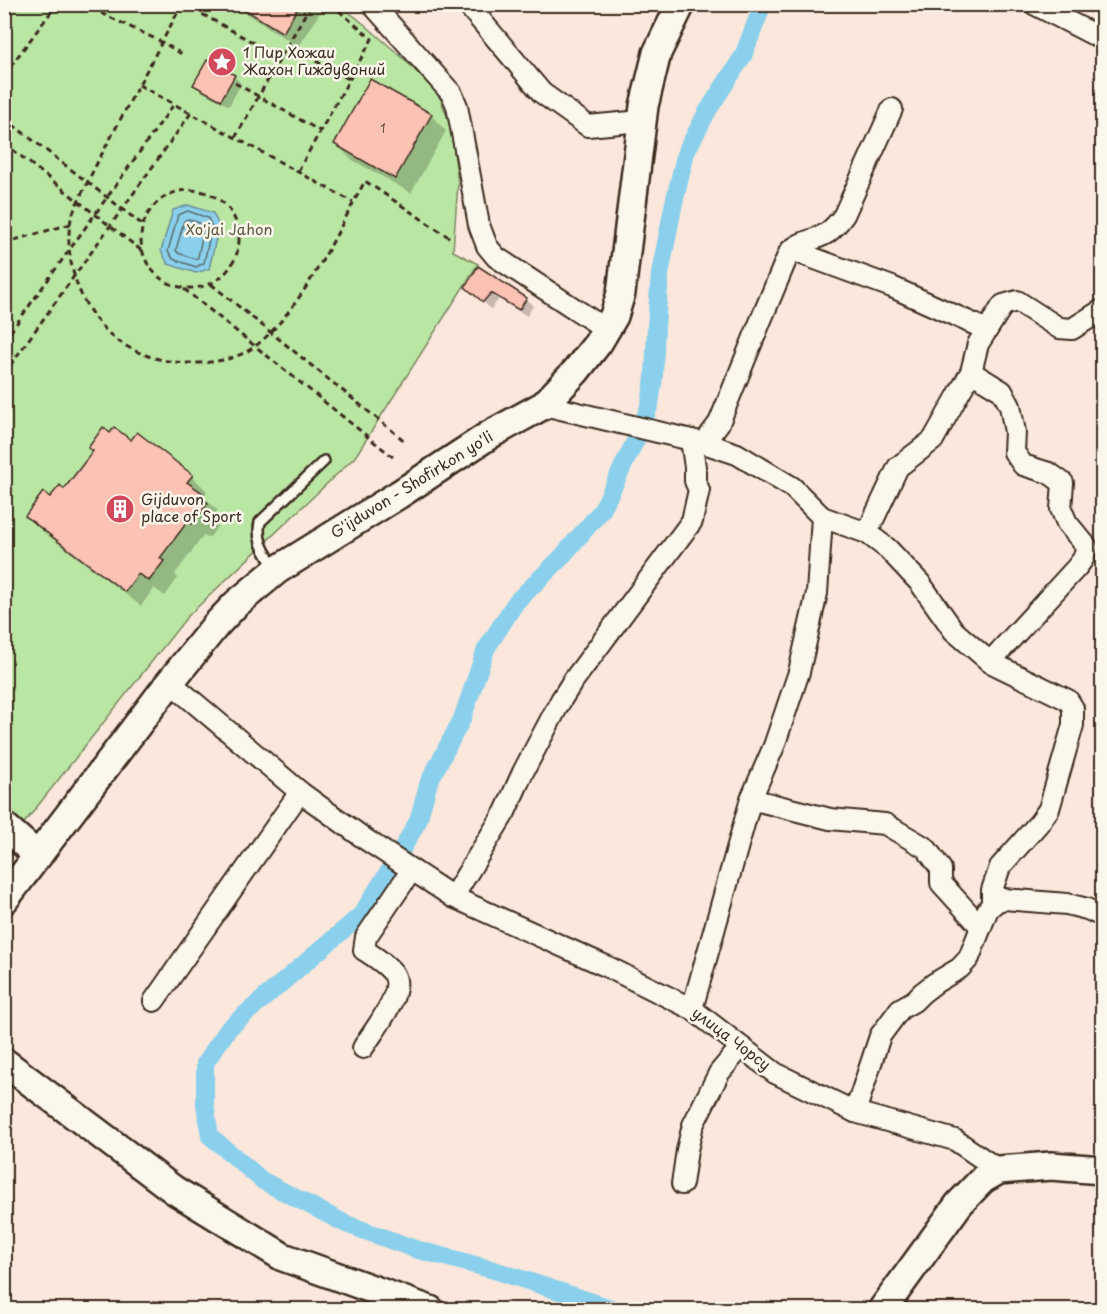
<svg xmlns="http://www.w3.org/2000/svg" width="1107" height="1314" font-family="'Playpen Sans',sans-serif">
<style>
.green{fill:#bae6a3;stroke:#7a8860;stroke-width:1.5}
.water{fill:#8ad0ec;stroke:#6a8e9a;stroke-width:1.5}
.shadow{fill:#0003}
.lines{fill:none;stroke-linecap:round;stroke-linejoin:round}
.shore{stroke:#5b6c70;stroke-width:1.5}
.canal{stroke:#8ad0ec;stroke-width:18}
.building{fill:#fcc2b4;stroke:#3b2a1e;stroke-width:1.5}
.service-casing{stroke:#3b2a1e;stroke-width:14}
.minor-casing{stroke:#3b2a1e;stroke-width:24}
.secondary-casing{stroke:#3b2a1e;stroke-width:32}
.path{stroke:#3b2a1e;stroke-width:3;stroke-dasharray:6 4.5;stroke-linecap:butt}
.service{stroke:#fbf7ec;stroke-width:9}
.minor{stroke:#fbf7ec;stroke-width:20}
.secondary{stroke:#fbf7ec;stroke-width:27}
.labels{text-anchor:middle;stroke-width:5;stroke-linejoin:round;paint-order:stroke}
.number-label{font-size:12px;fill:#6b5044}
.poi-label{font-size:15px;fill:#3b2a1e;stroke:#fbf7ec;text-anchor:start}
.park-label{font-size:15px;fill:#5b593f;stroke:#fbf7ec}
.street-label{font-size:15px;fill:#3b2a1e;stroke:#fbf7ec}
</style>
<rect width="100%" height="100%" fill="#fbe7db"/>
<filter id="ink" filterUnits="userSpaceOnUse"><feTurbulence type="fractalNoise" baseFrequency=".0167" numOctaves="2"/><feDisplacementMap in="SourceGraphic" scale="12" xChannelSelector="R" yChannelSelector="G"/><feConvolveMatrix kernelMatrix="1 2 1 2 8 2 1 2 1" color-interpolation-filters="sRGB"/></filter>
<g filter="url(#ink)">
<path class="green" d="M 5,5 L 340,5 L 364,24 L 404,59 L 439,95 L 451,127 L 458,183 L 453,251 L 478,264 L 355,457 L 187,617 L 21,827 L 5,811 Z"/>
<path class="water" d="M 188,205 L 213,213 L 219,226 L 209,269 L 196,273 L 168,264 L 161,251 L 173,210 Z"/>
<g class="shadow">
<path d="M 230,4 L 325,4 L 299,47 Z"/>
<path d="M 234,76 L 241,84 L 229,106 L 203,92 L 195,84 Z"/>
<path d="M 431,115 L 446,131 L 411,193 L 351,159 L 336,144 Z"/>
<path d="M 467,287 L 526,299 L 533,306 L 527,316 L 499,299 L 491,309 Z"/>
<path d="M 111,435 L 131,442 L 192,476 L 207,491 L 203,496 L 218,511 L 216,513 L 223,520 L 209,538 L 204,535 L 175,574 L 178,578 L 165,596 L 154,588 L 141,606 L 42,531 L 27,516 L 65,491 L 94,452 Z"/>
</g>
<g class="lines">
<g class="shore">
<path d="M 188,211 L 208,218 L 212,226 L 204,263 L 196,267 L 173,259 L 168,251 L 178,215 Z"/>
<path d="M 188,219 L 202,224 L 204,227 L 198,257 L 196,259 L 178,253 L 176,250 L 184,221 Z"/>
</g>
<path class="canal" d="M 617,1310 L 494,1270 L 415,1249 L 346,1224 L 263,1181 L 210,1136 L 205,1104 L 205,1063 L 229,1028 L 361,915 L 396,860 L 418,821 L 429,782 L 462,719 L 486,649 L 516,602 L 559,560 L 602,510 L 640,431 L 650,404 L 654,377 L 656,326 L 660,274 L 673,207 L 686,152 L 707,112 L 743,56 L 763,4"/>
</g>
<g class="building">
<path d="M 236,4 L 300,4 L 283,33 Z"/>
<path d="M 207,60 L 235,75 L 221,100 L 193,85 Z"/>
<path d="M 370,79 L 432,114 L 395,179 L 334,144 Z"/>
<path d="M 478,266 L 527,298 L 519,310 L 491,293 L 483,302 L 465,287 Z"/>
<path d="M 103,427 L 110,433 L 114,427 L 131,440 L 137,432 L 193,475 L 187,482 L 204,494 L 201,498 L 208,503 L 192,524 L 188,521 L 160,558 L 164,561 L 149,581 L 138,574 L 125,592 L 25,516 L 43,492 L 50,497 L 60,485 L 64,489 L 93,451 L 88,448 Z"/>
</g>
<g class="lines">
<g class="service-casing">
<path id="service" d="M 275,568 C 265,552 256,541 260,522 L 324,461"/>
</g>
<g class="minor-casing">
<g id="minor">
<path d="M 372,4 L 452,94 L 457,106 L 479,225 L 487,246 L 496,257 L 607,330"/>
<path d="M 467,4 L 542,93 L 588,126 L 641,121"/>
<path d="M 1034,4 L 1102,39"/>
<path d="M 791,250 L 892,287 L 987,330"/>
<path d="M 971,372 L 1002,391 L 1010,406 L 1015,432 L 1014,452 L 1023,465 L 1049,473 L 1063,483 L 1061,509 L 1067,523 L 1087,547 L 1083,559 L 1077,567 L 990,662"/>
<path d="M 544,405 L 704,443 L 719,423 L 761,320 L 789,253 C 798,241 815,241 827,233 C 834,228 839,222 844,215 L 892,109"/>
<path d="M 704,443 L 737,454 L 792,487 L 822,517 L 867,533 L 888,549 L 920,583 L 954,631 L 990,662 L 1068,700 L 1073,708 L 1073,725 L 1049,809 L 1039,823 L 1000,867 L 992,890 L 992,905"/>
<path d="M 867,533 L 898,467 L 933,440 L 971,372 L 978,344 L 1003,305 L 1017,301 L 1059,328 L 1072,329 L 1102,310"/>
<path d="M 170,682 L 300,792 L 365,839 L 453,897 L 608,967 L 692,1009 L 775,1073 L 855,1112 L 955,1140 L 999,1170"/>
<path d="M 751,799 L 830,819 L 885,824 L 926,848 L 941,869 L 941,883 L 981,927"/>
<path d="M 453,897 L 505,812 L 523,772 L 561,700 L 573,681 L 692,521 L 699,490 L 695,481 L 695,467 L 691,440"/>
<path d="M 154,1001 L 300,792"/>
<path d="M 692,1009 L 751,799 L 774,746 L 799,672 L 817,593 L 822,517"/>
<path d="M 363,1048 C 373,1031 407,991 393,973 C 387,965 372,955 364,950 L 366,937 L 411,871"/>
<path d="M 855,1112 L 880,1036 L 900,1009 L 914,1001 L 922,993 L 935,983 L 960,968 L 969,958 L 988,909 L 996,902 L 1004,899 L 1067,904 L 1087,909 L 1102,916"/>
<path d="M 682,1184 L 687,1150 L 693,1125 L 719,1073 L 741,1047"/>
</g>
</g>
<g class="secondary-casing">
<g id="secondary">
<path d="M 4,826 L 38,856"/>
<path d="M 4,900 L 170,682 L 216,625 L 236,604 L 277,570 L 398,495 L 491,434 L 544,405 L 576,371 L 598,343 L 614,316 L 621,293 L 644,106 L 657,53 L 681,4"/>
<path d="M 4,1062 L 174,1190 L 283,1257 L 430,1310"/>
<path d="M 882,1310 L 959,1204 L 983,1179 L 999,1170 L 1051,1166 L 1102,1170"/>
</g>
</g>
<g class="path">
<path d="M 82,4 L 162,42 L 185,56"/>
<path d="M 182,4 C 158,50 133,95 109,141 C 100,157 92,173 84,189 C 79,199 74,209 71,219 C 62,260 82,315 117,340 C 140,357 170,364 199,363 C 217,362 235,359 251,349 C 266,339 278,325 289,311 C 320,271 341,225 365,181 L 450,238"/>
<path d="M 184,4 L 281,58"/>
<path d="M 288,46 L 349,79"/>
<path d="M 4,75 L 57,4"/>
<path d="M 235,83 L 320,131"/>
<path d="M 139,85 L 353,202"/>
<path d="M 4,118 L 143,225"/>
<path d="M 235,138 L 311,4"/>
<path d="M 4,143 L 142,251"/>
<path d="M 298,171 L 372,39 L 331,4"/>
<circle cx="190" cy="239" r="49"/>
<path d="M 4,243 L 71,224"/>
<path d="M 211,284 L 406,442"/>
<path d="M 184,289 L 393,457"/>
<path d="M 4,341 L 174,104"/>
<path d="M 4,374 L 191,113"/>
</g>
<use href="#service" class="service"/>
<use href="#minor" class="minor"/>
<use href="#secondary" class="secondary"/>
</g>
</g>
<defs>
<g id="sight-disc" transform="scale(1.5)"><circle r="9.5" fill="#d1495b" stroke="#fbf7ec"/><path d="M0-6L1.8-2.2L6-1.7L2.9 1.2L3.7 5.4L0 3.3L-3.7 5.4L-2.9 1.2L-6-1.7L-1.8-2.2Z" fill="#fff"/></g>
<g id="building-disc" transform="scale(1.5)"><circle r="9.5" fill="#d1495b" stroke="#fbf7ec"/><path d="M-4-6H4V6H1V3H-1V6H-4ZM-2.5-4.3h1.7v1.8h-1.7ZM.8-4.3h1.7v1.8H.8ZM-2.5-1h1.7V.8h-1.7ZM.8-1h1.7V.8H.8Z" fill="#fff"/></g>
</defs>
<g fill-rule="evenodd">
<use href="#sight-disc" x="222" y="62"/>
<use href="#building-disc" x="120" y="509"/>
</g>
<g class="labels">
<g class="number-label">
<text x="383" y="133">1</text>
</g>
<g class="poi-label">
<text x="243" y="58">1 Пир Хожаи<tspan x="243" dy="17">Жахон Гиждувоний</tspan></text>
<text x="141" y="505">Gijduvon<tspan x="141" dy="17">place of Sport</tspan></text>
</g>
<g class="park-label">
<text x="229" y="235">Xo'jai Jahon</text>
</g>
<g class="street-label">
<text transform="translate(412 485) rotate(-32)" y="5">G'ijduvon - Shofirkon yo'li</text>
<text transform="translate(731 1039) rotate(37)" y="5">улица Чорсу</text>
</g>
</g>
<rect width="1107" height="1314" fill="none" stroke="#fbf7ec" stroke-width="24"/>
<rect x="12" y="12" width="1083" height="1290" fill="none" stroke="#3b2a1e" stroke-width="2" filter="url(#ink)"/>
</svg>
